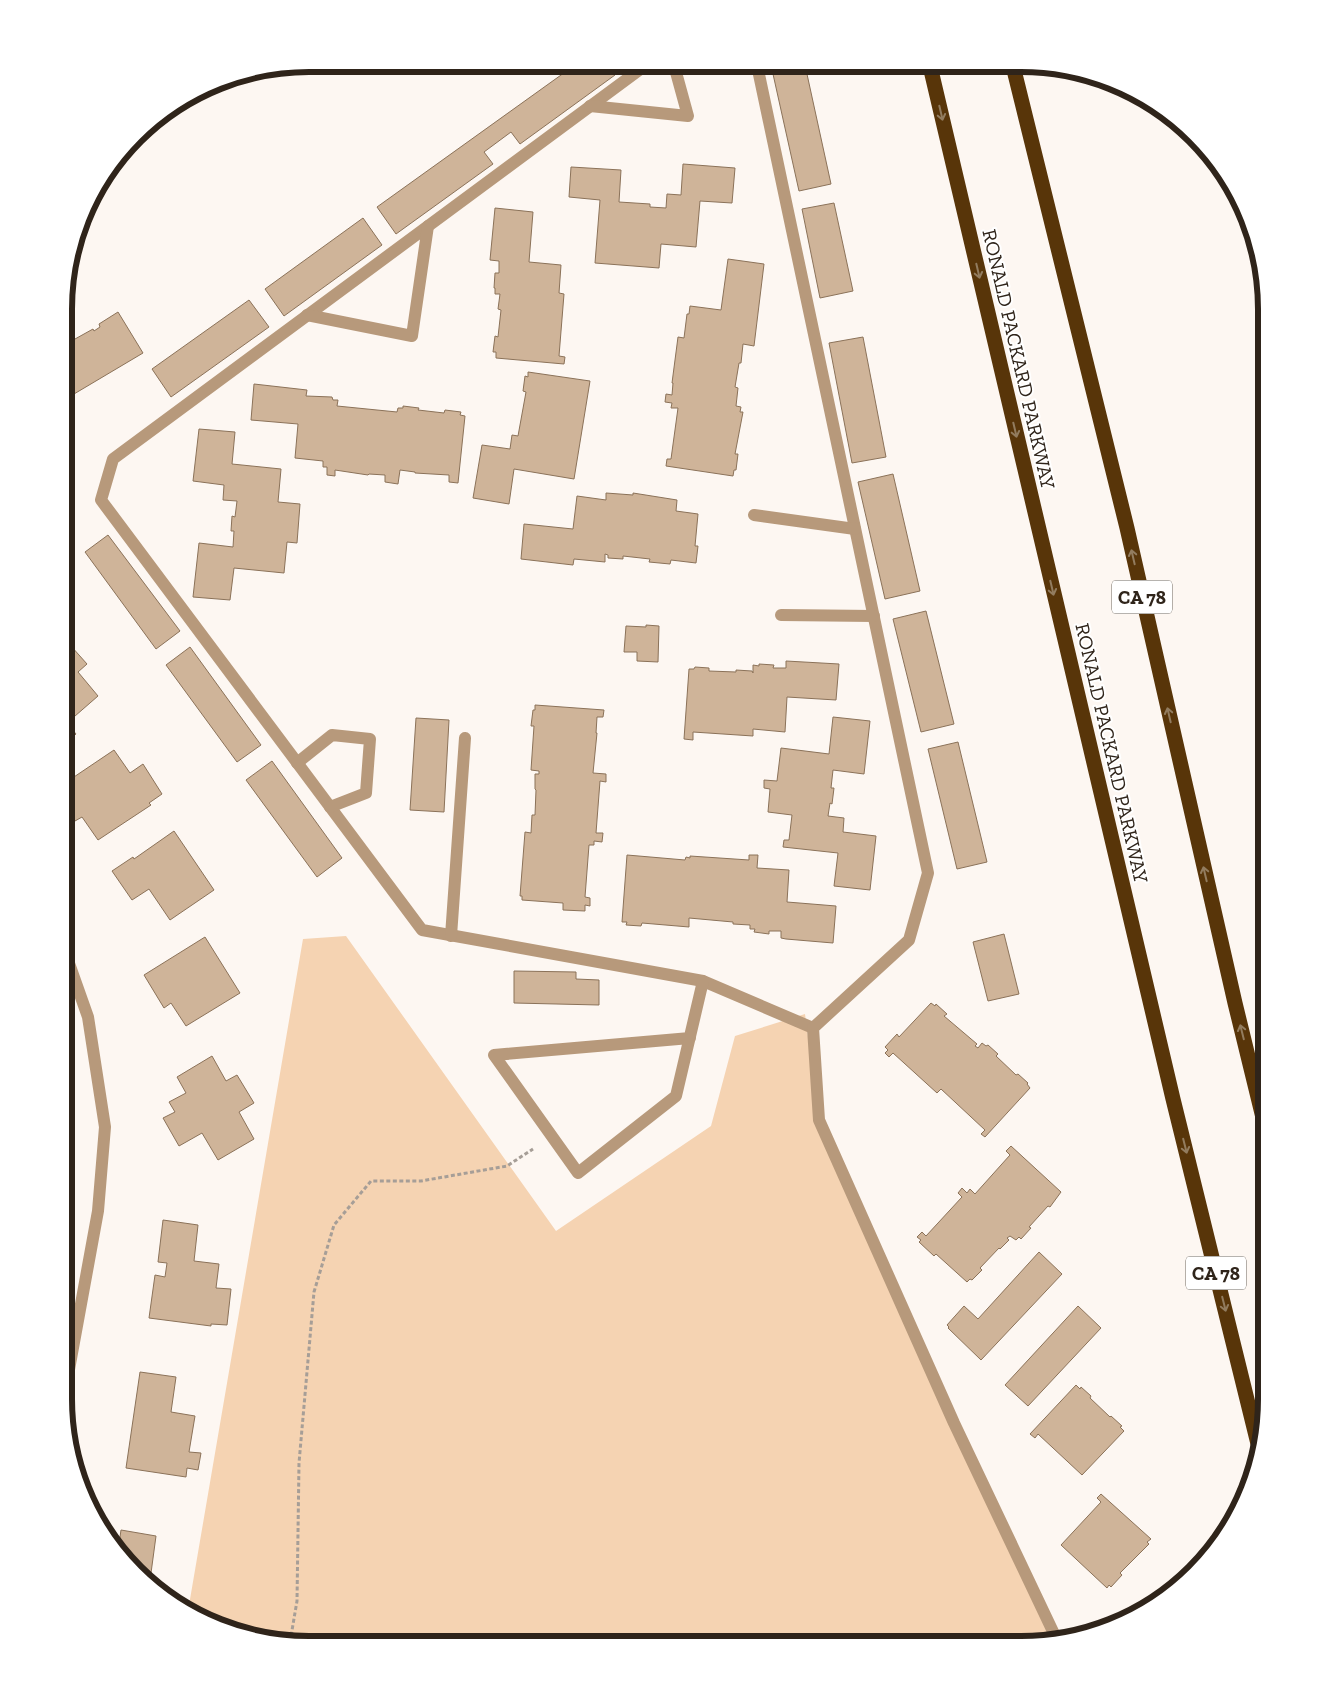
<svg xmlns="http://www.w3.org/2000/svg" width="1330" height="1708" font-family="'Zilla Slab',serif">
<style>
.green{fill:#f5d3b2}
.building{fill:#cfb499;stroke:#8b7259}
.lines{fill:none;stroke-linecap:round;stroke-linejoin:round}
.path{stroke:#a69e97;stroke-width:3;stroke-dasharray:4 2.5;stroke-linecap:butt}
.lane{stroke:#b7997b;stroke-width:12}
.street{stroke:#b7997b;stroke-width:12}
.highway{stroke:#583509;stroke-width:15}
.oneway{stroke:#927c5f}
.labels{text-anchor:middle;stroke-width:4;stroke-linejoin:round;paint-order:stroke}
.shield{fill:#fff;stroke:#6d665f;stroke-width:1}
.shield-label{font-size:19px;font-weight:bold;fill:#2f241a}
.street-label{font-size:20px;fill:#2f241a;stroke:#fff}
.rim{fill:none;stroke:#2f241a;stroke-width:6}
</style>
<rect width="100%" height="100%" fill="#fdf7f2"/>
<path class="green" d="M 346,936 L 556,1231 L 711,1126 L 735,1036 L 805,1014 L 819,1120 L 1060,1639 L 1021,1644 L 278,1642 L 216,1626 L 188,1611 L 303,939 Z"/>
<g class="building">
<path d="M 575,65 L 607,65 L 615,75 L 520,144 L 511,132 L 484,152 L 493,164 L 396,234 L 377,207 Z"/>
<path d="M 771,65 L 805,65 L 831,184 L 799,191 Z"/>
<path d="M 683,164 L 735,168 L 732,203 L 700,201 L 696,247 L 661,244 L 659,268 L 595,263 L 600,200 L 569,197 L 571,167 L 621,170 L 619,202 L 650,204 L 650,207 L 666,208 L 667,194 L 681,195 Z"/>
<path d="M 834,203 L 853,291 L 820,298 L 802,209 Z"/>
<path d="M 495,208 L 533,212 L 529,262 L 561,265 L 559,293 L 564,294 L 559,356 L 565,357 L 564,364 L 496,358 L 496,352 L 493,352 L 495,336 L 498,337 L 501,310 L 498,309 L 500,294 L 495,294 L 495,288 L 494,288 L 495,273 L 499,273 L 499,261 L 490,260 Z"/>
<path d="M 363,218 L 382,245 L 284,316 L 265,289 Z"/>
<path d="M 728,259 L 764,264 L 754,346 L 743,344 L 741,363 L 739,363 L 735,387 L 738,388 L 736,406 L 741,407 L 740,412 L 743,412 L 735,454 L 738,454 L 736,470 L 734,470 L 733,476 L 666,466 L 667,459 L 671,459 L 678,408 L 671,408 L 672,403 L 665,402 L 666,394 L 672,395 L 673,383 L 672,383 L 678,337 L 684,338 L 687,314 L 689,314 L 690,306 L 721,310 Z"/>
<path d="M 249,300 L 269,327 L 171,397 L 152,369 Z"/>
<path d="M 118,312 L 143,353 L 74,394 L 66,380 L 66,344 L 93,329 L 94,331 L 100,327 L 99,324 Z"/>
<path d="M 863,337 L 886,457 L 852,463 L 829,343 Z"/>
<path d="M 528,372 L 590,381 L 574,479 L 514,469 L 509,504 L 473,498 L 482,445 L 510,449 L 512,435 L 518,436 L 526,392 L 523,391 L 525,376 L 528,377 Z"/>
<path d="M 254,384 L 307,390 L 306,396 L 332,397 L 333,400 L 338,400 L 337,406 L 397,412 L 398,408 L 403,408 L 403,406 L 419,408 L 418,410 L 444,413 L 445,410 L 461,412 L 460,415 L 465,416 L 458,483 L 449,482 L 449,475 L 415,473 L 415,472 L 400,470 L 398,484 L 385,482 L 385,475 L 369,474 L 368,475 L 335,470 L 335,476 L 327,475 L 327,467 L 323,467 L 323,461 L 295,458 L 298,424 L 251,420 Z"/>
<path d="M 199,429 L 235,432 L 232,464 L 281,469 L 278,502 L 300,504 L 297,543 L 287,542 L 284,573 L 234,568 L 230,600 L 193,597 L 199,543 L 233,547 L 234,531 L 231,531 L 232,516 L 235,517 L 237,501 L 223,500 L 224,485 L 193,481 Z"/>
<path d="M 893,474 L 920,591 L 885,599 L 858,482 Z"/>
<path d="M 606,493 L 633,495 L 633,493 L 677,500 L 676,511 L 698,514 L 695,546 L 698,546 L 696,563 L 671,560 L 670,564 L 649,562 L 650,559 L 623,556 L 623,559 L 608,558 L 608,555 L 605,554 L 605,562 L 574,559 L 573,565 L 521,559 L 524,524 L 573,529 L 577,496 L 606,500 Z"/>
<path d="M 108,535 L 180,631 L 156,649 L 85,552 Z"/>
<path d="M 926,611 L 954,724 L 921,732 L 893,619 Z"/>
<path d="M 646,625 L 659,626 L 658,662 L 637,661 L 637,652 L 624,652 L 626,626 L 646,627 Z"/>
<path d="M 71,646 L 87,664 L 78,672 L 98,696 L 67,723 L 76,734 L 65,744 L 65,652 Z"/>
<path d="M 190,647 L 261,745 L 237,762 L 166,665 Z"/>
<path d="M 786,661 L 839,664 L 836,700 L 787,697 L 785,732 L 753,729 L 753,736 L 693,732 L 693,740 L 684,739 L 689,669 L 694,669 L 695,667 L 709,668 L 709,671 L 736,672 L 736,670 L 752,671 L 753,673 L 753,665 L 759,666 L 759,664 L 774,665 L 773,668 L 786,668 Z"/>
<path d="M 535,705 L 604,710 L 603,717 L 597,717 L 596,733 L 597,733 L 593,773 L 606,774 L 606,782 L 600,781 L 596,833 L 603,833 L 602,842 L 594,841 L 594,845 L 589,845 L 585,897 L 590,898 L 590,906 L 585,905 L 585,911 L 563,910 L 563,903 L 522,900 L 522,896 L 520,896 L 525,832 L 531,833 L 532,815 L 535,815 L 536,790 L 535,789 L 535,774 L 539,774 L 539,771 L 531,770 L 534,726 L 531,726 L 533,710 L 535,710 Z"/>
<path d="M 833,717 L 870,721 L 864,774 L 833,770 L 831,788 L 834,788 L 832,804 L 830,803 L 828,816 L 844,818 L 843,832 L 876,836 L 870,890 L 834,886 L 838,853 L 783,847 L 784,840 L 789,840 L 792,815 L 768,812 L 770,789 L 764,788 L 764,780 L 777,781 L 781,748 L 829,754 Z"/>
<path d="M 416,718 L 449,720 L 444,812 L 410,810 Z"/>
<path d="M 958,742 L 987,862 L 957,869 L 928,749 Z"/>
<path d="M 114,750 L 130,773 L 143,764 L 162,794 L 149,803 L 151,805 L 98,840 L 82,817 L 75,821 L 65,806 L 65,783 Z"/>
<path d="M 272,761 L 342,858 L 317,877 L 246,780 Z"/>
<path d="M 174,831 L 214,890 L 170,920 L 149,889 L 132,900 L 112,871 L 133,857 L 134,859 Z"/>
<path d="M 627,855 L 685,860 L 686,857 L 690,858 L 690,856 L 749,860 L 749,855 L 758,855 L 757,868 L 789,870 L 787,902 L 836,906 L 833,943 L 786,939 L 781,938 L 781,931 L 769,931 L 769,934 L 754,932 L 755,929 L 750,929 L 750,925 L 733,924 L 733,922 L 689,918 L 689,927 L 642,923 L 641,926 L 626,925 L 627,922 L 622,922 Z"/>
<path d="M 1004,934 L 1019,994 L 988,1001 L 973,942 Z"/>
<path d="M 205,937 L 240,993 L 186,1026 L 171,1003 L 164,1008 L 144,975 Z"/>
<path d="M 514,971 L 576,972 L 576,979 L 599,980 L 599,1005 L 514,1003 Z"/>
<path d="M 931,1003 L 935,1006 L 936,1004 L 947,1014 L 944,1016 L 977,1044 L 975,1046 L 978,1048 L 982,1043 L 986,1046 L 988,1045 L 998,1054 L 996,1056 L 1016,1075 L 1018,1074 L 1028,1083 L 1027,1084 L 1030,1088 L 985,1137 L 981,1134 L 985,1130 L 941,1089 L 937,1093 L 893,1053 L 889,1057 L 885,1053 L 888,1050 L 885,1047 L 897,1034 L 899,1037 Z"/>
<path d="M 212,1056 L 226,1081 L 237,1075 L 254,1103 L 239,1112 L 254,1139 L 218,1160 L 202,1133 L 179,1146 L 163,1118 L 175,1112 L 169,1102 L 186,1093 L 177,1077 Z"/>
<path d="M 1011,1146 L 1061,1192 L 1050,1207 L 1048,1206 L 1029,1227 L 1031,1228 L 1021,1239 L 1019,1237 L 1016,1240 L 1010,1236 L 1007,1238 L 1009,1240 L 1000,1249 L 999,1248 L 980,1268 L 982,1270 L 972,1280 L 970,1279 L 967,1282 L 936,1254 L 934,1256 L 919,1242 L 921,1240 L 917,1237 L 922,1232 L 926,1236 L 962,1197 L 958,1193 L 962,1188 L 967,1193 L 970,1189 L 975,1194 L 1010,1155 L 1006,1151 Z"/>
<path d="M 163,1220 L 198,1225 L 194,1261 L 219,1264 L 216,1288 L 231,1289 L 227,1325 L 211,1324 L 211,1326 L 149,1318 L 155,1275 L 165,1277 L 167,1263 L 158,1262 Z"/>
<path d="M 1039,1252 L 1062,1274 L 981,1360 L 948,1328 L 949,1327 L 947,1325 L 964,1306 L 978,1319 Z"/>
<path d="M 1078,1306 L 1101,1328 L 1028,1406 L 1005,1385 Z"/>
<path d="M 140,1372 L 176,1377 L 171,1412 L 195,1416 L 189,1452 L 201,1453 L 198,1470 L 187,1468 L 186,1477 L 126,1468 Z"/>
<path d="M 1076,1385 L 1080,1389 L 1081,1387 L 1091,1396 L 1090,1398 L 1110,1417 L 1111,1416 L 1122,1426 L 1120,1427 L 1124,1431 L 1082,1475 L 1038,1434 L 1035,1438 L 1030,1434 Z"/>
<path d="M 1101,1494 L 1151,1539 L 1147,1542 L 1149,1544 L 1120,1573 L 1122,1575 L 1111,1587 L 1109,1585 L 1107,1588 L 1061,1545 L 1101,1502 L 1097,1498 Z"/>
<path d="M 121,1530 L 156,1536 L 151,1573 L 146,1572 L 154,1582 L 151,1584 L 125,1561 L 118,1551 Z"/>
</g>
<g class="lines">
<path class="path" d="M 290,1642 L 297,1601 L 299,1463 L 314,1292 L 334,1225 L 371,1181 L 421,1181 L 507,1166 L 533,1149"/>
<g class="lane">
<path d="M 646,65 L 113,459 L 101,500 L 422,930 L 703,981 L 813,1028"/>
<path d="M 757,65 L 928,873 L 909,940 L 813,1028 L 819,1120 L 954,1423 L 1057,1640"/>
<path d="M 590,106 L 688,116 L 674,65"/>
<path d="M 307,315 L 412,336 L 428,226"/>
<path d="M 754,515 L 855,529"/>
<path d="M 781,615 L 874,616"/>
<path d="M 297,763 L 332,735 L 370,739 L 366,793 L 330,807"/>
<path d="M 451,936 L 465,738"/>
<path d="M 690,1038 L 494,1055 L 578,1173 L 676,1096 L 703,981"/>
</g>
<path class="street" d="M 64,1397 L 98,1211 L 105,1127 L 88,1017 L 65,952"/>
<g class="highway">
<path d="M 930,66 L 1173,1099 L 1259,1448"/>
<path d="M 1013,66 L 1127,528 L 1235,1003 L 1266,1130"/>
</g>
</g>
<defs><path id="oneway-shaft" d="M-6 0H5M1.5-3L5.5 0L1.5 3" fill="none" stroke-width="1.6" stroke-linecap="round" stroke-linejoin="round" transform="scale(1.25)"/></defs>
<g class="oneway">
<use href="#oneway-shaft" transform="translate(941 113) rotate(77)"/>
<use href="#oneway-shaft" transform="translate(978 271) rotate(77)"/>
<use href="#oneway-shaft" transform="translate(1015 430) rotate(77)"/>
<use href="#oneway-shaft" transform="translate(1133 557) rotate(-103)"/>
<use href="#oneway-shaft" transform="translate(1052 588) rotate(77)"/>
<use href="#oneway-shaft" transform="translate(1169 715) rotate(-103)"/>
<use href="#oneway-shaft" transform="translate(1205 874) rotate(-103)"/>
<use href="#oneway-shaft" transform="translate(1242 1032) rotate(-104)"/>
<use href="#oneway-shaft" transform="translate(1185 1146) rotate(76)"/>
<use href="#oneway-shaft" transform="translate(1224 1304) rotate(76)"/>
</g>
<g class="labels">
<g class="shield">
<rect x="1112" y="580.5" width="60" height="33" rx="4"/>
<rect x="1186" y="1256.5" width="60" height="33" rx="4"/>
</g>
<g class="shield-label">
<text x="1142" y="604">CA 78</text>
<text x="1216" y="1280">CA 78</text>
</g>
<g class="street-label">
<text transform="translate(1019 359) rotate(77)" y="7">RONALD PACKARD PARKWAY</text>
<text transform="translate(1112 753) rotate(77)" y="7">RONALD PACKARD PARKWAY</text>
</g>
</g>
<path d="M0 0H1330V1708H0ZM309 72H1021A237 237 0 0 1 1258 309V1399A237 237 0 0 1 1021 1636H309A237 237 0 0 1 72 1399V309A237 237 0 0 1 309 72Z" fill="#fff" fill-rule="evenodd"/>
<path class="rim" d="M309 72H1021A237 237 0 0 1 1258 309V1399A237 237 0 0 1 1021 1636H309A237 237 0 0 1 72 1399V309A237 237 0 0 1 309 72Z"/>
</svg>
